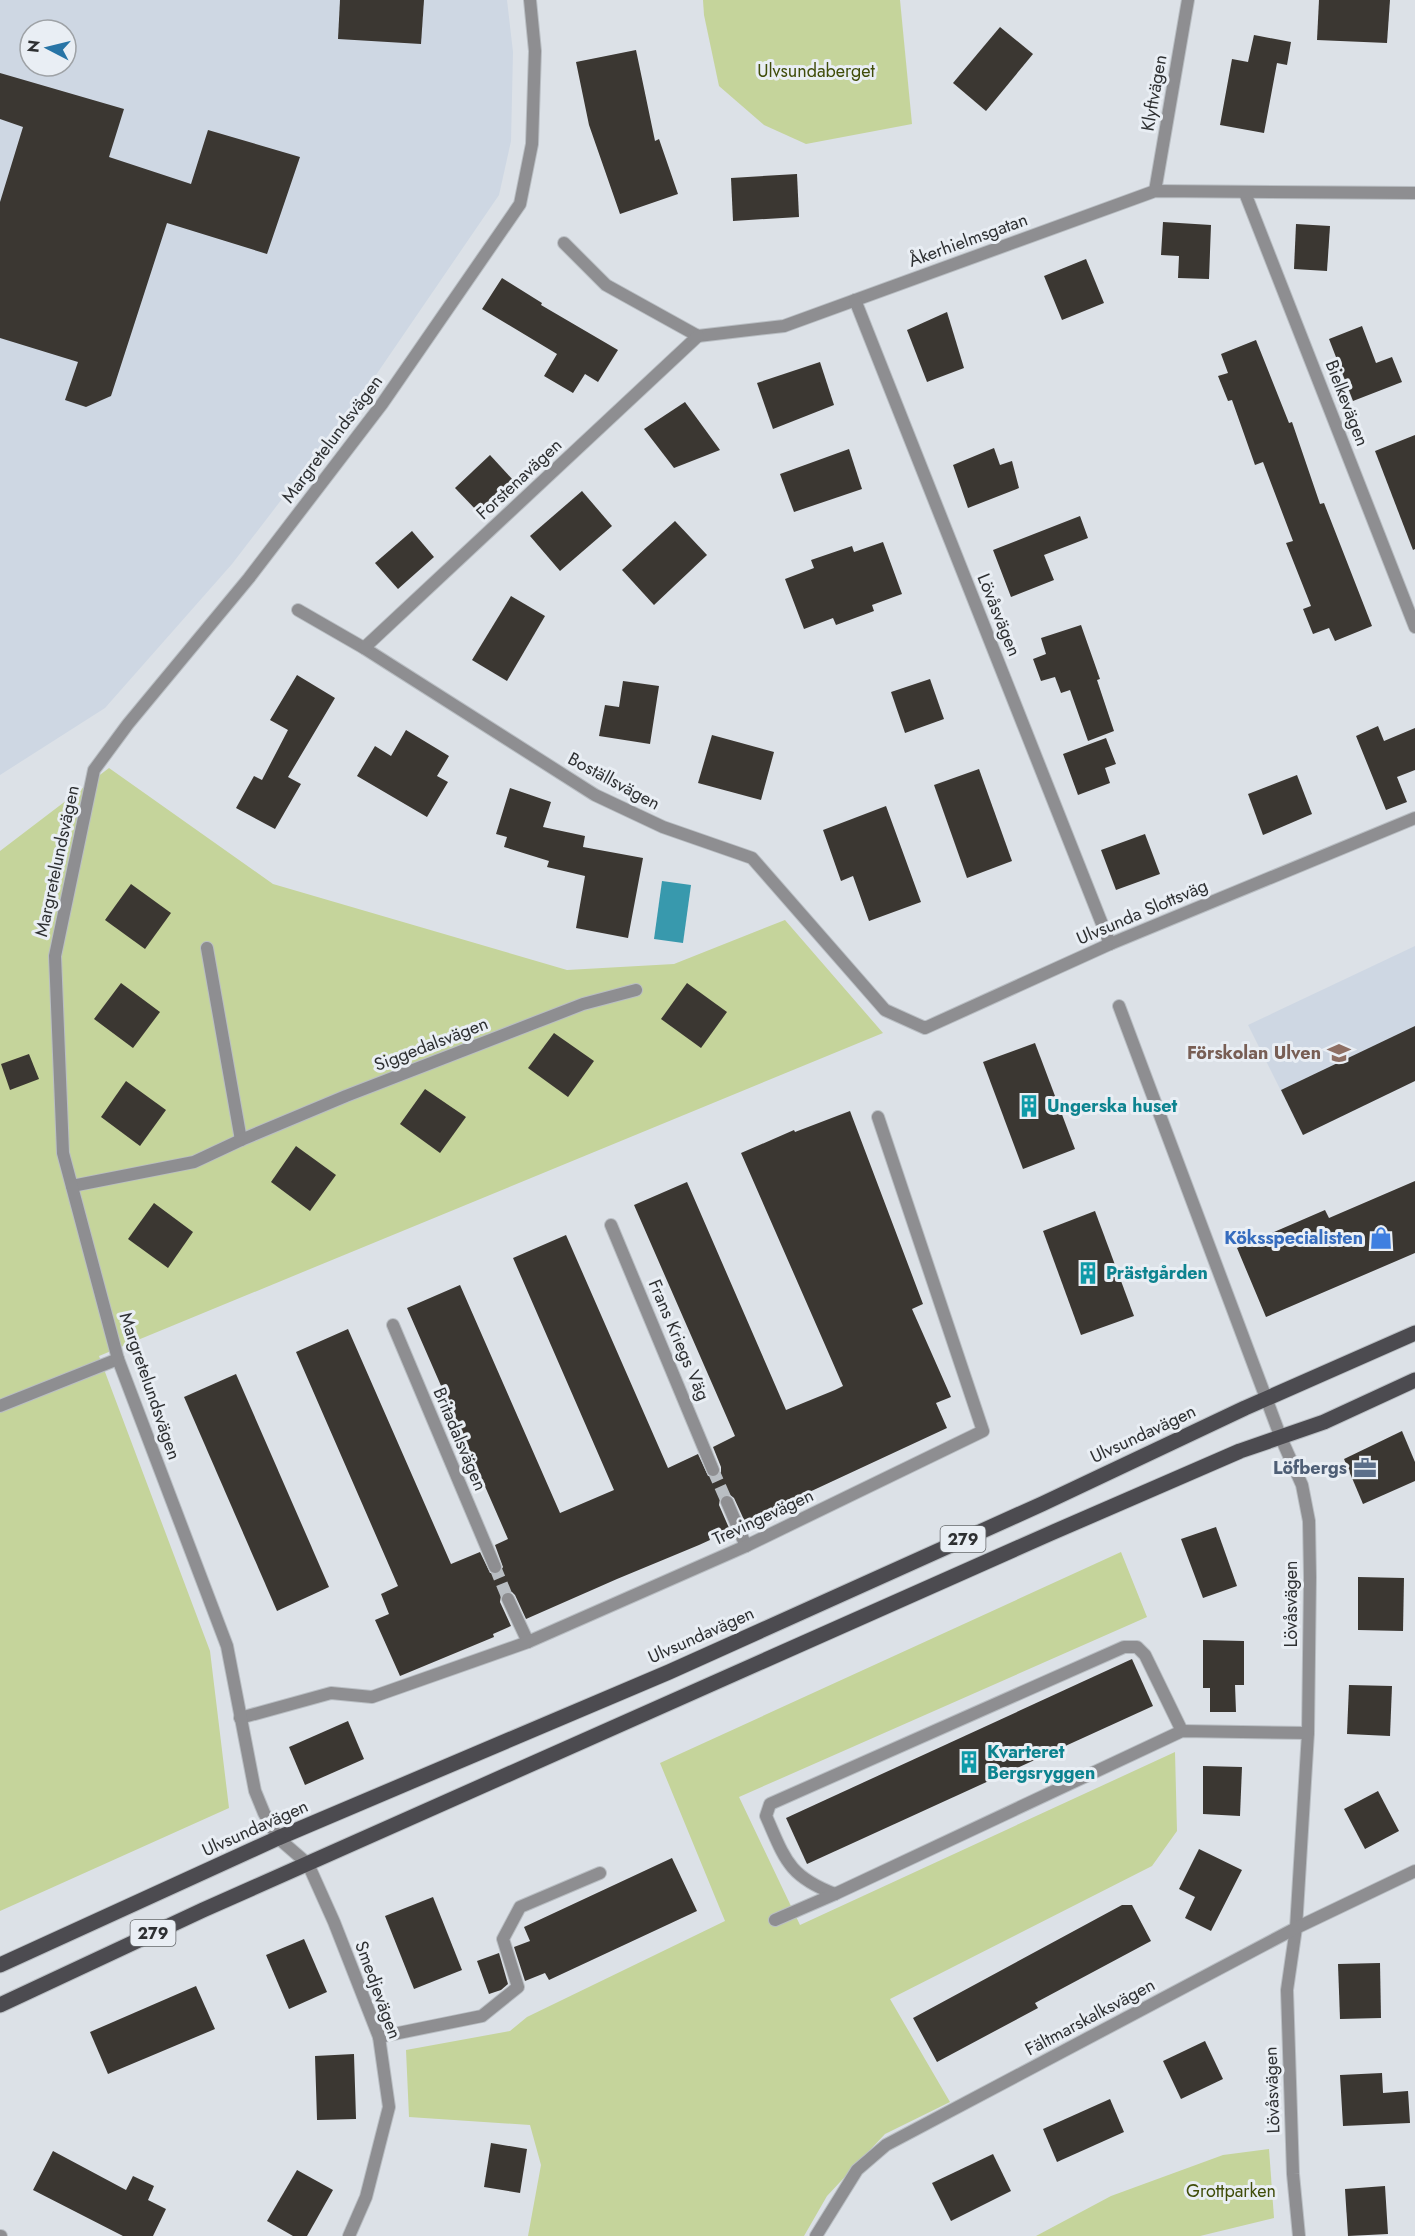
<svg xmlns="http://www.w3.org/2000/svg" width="1415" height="2236" font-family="Jost,sans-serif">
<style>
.built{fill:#ced7e3;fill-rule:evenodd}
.green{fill:#c5d49b}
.water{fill:#3899ad}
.building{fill:#3b3732}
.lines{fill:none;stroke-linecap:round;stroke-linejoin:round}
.street-tunnel{stroke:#b9bec3;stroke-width:12;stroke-dasharray:12 6;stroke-linecap:butt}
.lane-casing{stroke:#b9bec3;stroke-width:14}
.street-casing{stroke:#b9bec3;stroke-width:14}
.primary-casing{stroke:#b9bec3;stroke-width:17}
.lane{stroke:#8e8e91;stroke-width:12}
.street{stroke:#8e8e91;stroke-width:12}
.primary{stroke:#4c4b50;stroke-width:15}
.labels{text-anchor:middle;stroke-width:6;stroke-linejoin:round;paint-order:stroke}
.shield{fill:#e9eef4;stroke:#66696c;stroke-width:1.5}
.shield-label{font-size:16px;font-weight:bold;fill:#2e3032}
.park-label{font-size:18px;fill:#404d0a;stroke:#e9eef4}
.street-label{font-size:18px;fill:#2e3032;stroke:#e9eef4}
.education-label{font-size:18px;font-weight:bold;fill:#785e54;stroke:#e9eef4;text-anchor:end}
.culture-label{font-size:18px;font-weight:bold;fill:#0d838f;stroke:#e9eef4;text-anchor:start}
.shop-label{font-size:18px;font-weight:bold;fill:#366cbe;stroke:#e9eef4;text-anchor:end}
.service-label{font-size:18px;font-weight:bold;fill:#4e5e75;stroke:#e9eef4;text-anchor:end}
</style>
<rect width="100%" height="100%" fill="#dce1e7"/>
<g class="built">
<path d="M 0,0 L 507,0 L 513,52 L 511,141 L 499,195 L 365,391 L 232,564 L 105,708 L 0,775 ZM 30,30 L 66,30 L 66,66 L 30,66 Z"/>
<path d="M 1415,946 L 1415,1081 L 1303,1135 L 1248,1025 Z"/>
</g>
<g class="green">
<path d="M 703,0 L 900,0 L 912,124 L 806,144 L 764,125 L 719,86 L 704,15 Z"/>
<path d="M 109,768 L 273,884 L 567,970 L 674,964 L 785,920 L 883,1033 L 99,1356 L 210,1651 L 229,1808 L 0,1911 L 0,851 Z"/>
<path d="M 1121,1552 L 1147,1617 L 739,1797 L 800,1925 L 1175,1752 L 1177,1831 L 1152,1866 L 890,1999 L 950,2102 L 885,2134 L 827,2196 L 804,2236 L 528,2236 L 541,2165 L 530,2125 L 409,2117 L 406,2050 L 510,2031 L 527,2017 L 725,1921 L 660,1763 Z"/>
<path d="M 1269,2149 L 1274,2218 L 1200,2236 L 1036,2236 L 1111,2196 L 1223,2155 Z"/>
</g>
<path class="water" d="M 662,881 L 691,885 L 683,943 L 654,939 Z"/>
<g class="building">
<path d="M 340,0 L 424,0 L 421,44 L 338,39 Z"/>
<path d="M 1319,0 L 1390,0 L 1387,43 L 1317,40 Z"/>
<path d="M 1000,27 L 1033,54 L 986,111 L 953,83 Z"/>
<path d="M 1254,35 L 1291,42 L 1287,65 L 1277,63 L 1264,133 L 1220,125 L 1232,59 L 1248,62 Z"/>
<path d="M 636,50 L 655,141 L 659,139 L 678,194 L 620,214 L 589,125 L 576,62 Z"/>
<path d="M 0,73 L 124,109 L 109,157 L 191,184 L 208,130 L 300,157 L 267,254 L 167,223 L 111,396 L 86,407 L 65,400 L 78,362 L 0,338 L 0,202 L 23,127 L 0,119 Z"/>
<path d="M 797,174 L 799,217 L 733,221 L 731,178 Z"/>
<path d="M 1163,222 L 1211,225 L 1209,279 L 1178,278 L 1179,256 L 1161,255 Z"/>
<path d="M 1296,224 L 1330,226 L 1327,271 L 1294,269 Z"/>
<path d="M 1086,259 L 1104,303 L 1062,320 L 1044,276 Z"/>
<path d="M 502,278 L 542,303 L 541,305 L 618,350 L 598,382 L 585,374 L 573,393 L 544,376 L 557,354 L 482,309 Z"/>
<path d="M 947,312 L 964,368 L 927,382 L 907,330 Z"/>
<path d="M 1362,326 L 1376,363 L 1392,357 L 1402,382 L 1353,401 L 1329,339 Z"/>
<path d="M 1256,340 L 1289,423 L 1292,422 L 1320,504 L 1324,503 L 1372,626 L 1335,641 L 1329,628 L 1313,634 L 1303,609 L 1311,606 L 1286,543 L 1293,541 L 1263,462 L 1255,465 L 1232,400 L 1228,401 L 1218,376 L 1228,373 L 1221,354 Z"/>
<path d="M 820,362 L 834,405 L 773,429 L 757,383 Z"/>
<path d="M 685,402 L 720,450 L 674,468 L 644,429 Z"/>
<path d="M 1415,435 L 1415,549 L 1413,550 L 1375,451 Z"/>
<path d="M 994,448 L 1000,465 L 1012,461 L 1019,488 L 968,508 L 953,465 Z"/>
<path d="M 849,449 L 862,489 L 794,512 L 780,474 Z"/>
<path d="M 490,455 L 514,481 L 479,513 L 455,488 Z"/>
<path d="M 582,491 L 612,526 L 560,571 L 530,536 Z"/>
<path d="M 1080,516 L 1088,538 L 1044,555 L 1054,580 L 1011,597 L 993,550 Z"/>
<path d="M 675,521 L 707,555 L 654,605 L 622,570 Z"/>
<path d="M 412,531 L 434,557 L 398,589 L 375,563 Z"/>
<path d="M 883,542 L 902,594 L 872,605 L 874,611 L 836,625 L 833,618 L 804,629 L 785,579 L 814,568 L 811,560 L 852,546 L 854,552 Z"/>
<path d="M 511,596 L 545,616 L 507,681 L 472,660 Z"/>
<path d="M 1081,625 L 1100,679 L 1097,680 L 1114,731 L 1088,741 L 1070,690 L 1061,693 L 1055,677 L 1041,681 L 1033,659 L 1046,654 L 1041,638 Z"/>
<path d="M 297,675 L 335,698 L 288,777 L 301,784 L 275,829 L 236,808 L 254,776 L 262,780 L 288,730 L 270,720 Z"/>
<path d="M 930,679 L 944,719 L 905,733 L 891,692 Z"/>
<path d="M 623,681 L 659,686 L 650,744 L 599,736 L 605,705 L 619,707 Z"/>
<path d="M 1378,726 L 1384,741 L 1415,728 L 1415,770 L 1397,777 L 1407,802 L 1386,810 L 1356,736 Z"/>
<path d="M 406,730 L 449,756 L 437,776 L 448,782 L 427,817 L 357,776 L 375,746 L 391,756 Z"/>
<path d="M 712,735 L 774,752 L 761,800 L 698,783 Z"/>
<path d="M 1106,738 L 1116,764 L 1105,768 L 1110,783 L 1078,795 L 1063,754 Z"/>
<path d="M 979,769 L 1012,861 L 967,878 L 934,785 Z"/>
<path d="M 1297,775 L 1312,814 L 1263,835 L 1248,794 Z"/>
<path d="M 510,788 L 551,802 L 543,827 L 585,836 L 583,847 L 643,858 L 628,938 L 576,928 L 585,876 L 547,867 L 549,861 L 504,847 L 507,837 L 496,834 Z"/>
<path d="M 886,806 L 921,902 L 869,921 L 853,876 L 841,881 L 823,830 Z"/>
<path d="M 1145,834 L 1160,874 L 1116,890 L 1101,850 Z"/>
<path d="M 131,884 L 171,913 L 145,949 L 105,920 Z"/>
<path d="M 121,983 L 160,1012 L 133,1048 L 94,1019 Z"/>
<path d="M 687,983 L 727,1012 L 701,1048 L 661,1019 Z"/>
<path d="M 1415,1026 L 1415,1081 L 1303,1135 L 1281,1090 Z"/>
<path d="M 554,1033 L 594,1061 L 568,1097 L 528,1068 Z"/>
<path d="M 1035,1043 L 1075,1149 L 1023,1169 L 983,1062 Z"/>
<path d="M 29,1054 L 39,1079 L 10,1090 L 1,1064 Z"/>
<path d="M 126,1081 L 166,1110 L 140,1146 L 101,1117 Z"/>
<path d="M 425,1089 L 466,1117 L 440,1153 L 400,1124 Z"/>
<path d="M 850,1111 L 923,1304 L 912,1309 L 951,1397 L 936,1403 L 947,1428 L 745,1522 L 734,1498 L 729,1494 L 723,1495 L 720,1498 L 719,1505 L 729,1528 L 709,1537 L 710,1540 L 699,1545 L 617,1579 L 526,1619 L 515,1595 L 512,1592 L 505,1591 L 501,1595 L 500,1602 L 511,1626 L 493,1634 L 494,1637 L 400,1676 L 375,1620 L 389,1614 L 381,1594 L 398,1586 L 296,1352 L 348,1329 L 451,1564 L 480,1552 L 490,1573 L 499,1574 L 503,1567 L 495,1545 L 508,1539 L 407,1308 L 460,1285 L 560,1513 L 614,1490 L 513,1258 L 566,1235 L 668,1468 L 698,1454 L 708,1476 L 717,1477 L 721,1472 L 721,1467 L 713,1447 L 735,1436 L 634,1205 L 687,1182 L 786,1410 L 835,1390 L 843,1386 L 741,1153 L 794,1130 L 795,1132 Z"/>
<path d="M 296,1146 L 336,1175 L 310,1211 L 271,1182 Z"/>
<path d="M 1415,1181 L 1415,1253 L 1266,1317 L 1237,1248 L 1325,1210 L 1329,1218 Z"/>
<path d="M 154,1203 L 193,1232 L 168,1268 L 128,1239 Z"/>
<path d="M 1095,1211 L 1134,1316 L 1081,1335 L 1043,1231 Z"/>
<path d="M 236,1374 L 329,1587 L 277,1611 L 184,1397 Z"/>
<path d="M 1402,1431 L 1415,1462 L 1415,1481 L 1363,1504 L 1344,1459 Z"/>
<path d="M 1216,1527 L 1237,1586 L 1203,1598 L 1181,1539 Z"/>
<path d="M 1358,1577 L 1404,1578 L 1403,1631 L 1358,1630 Z"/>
<path d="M 1203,1640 L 1244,1641 L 1244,1685 L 1235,1685 L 1236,1712 L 1210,1712 L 1210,1688 L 1203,1688 Z"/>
<path d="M 1132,1659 L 1153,1706 L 807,1864 L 786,1818 Z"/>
<path d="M 1349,1685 L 1392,1686 L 1390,1736 L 1347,1734 Z"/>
<path d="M 348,1721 L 364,1759 L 305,1785 L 289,1747 Z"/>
<path d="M 1203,1766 L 1242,1767 L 1240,1816 L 1203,1814 Z"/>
<path d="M 1378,1791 L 1399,1831 L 1365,1849 L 1344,1809 Z"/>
<path d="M 1199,1849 L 1242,1870 L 1211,1931 L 1185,1918 L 1195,1897 L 1179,1889 Z"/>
<path d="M 672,1858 L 697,1911 L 549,1980 L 545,1973 L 525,1981 L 514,1947 L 530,1941 L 524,1927 Z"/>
<path d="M 433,1897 L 462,1970 L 414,1989 L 385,1916 Z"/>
<path d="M 1122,1905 L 1132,1905 L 1151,1941 L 1035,2003 L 1038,2008 L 937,2062 L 913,2018 Z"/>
<path d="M 304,1939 L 327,1992 L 289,2009 L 266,1955 Z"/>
<path d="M 499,1953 L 508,1984 L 501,1990 L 489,1994 L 477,1961 Z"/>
<path d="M 1380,1963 L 1381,2018 L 1340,2019 L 1338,1964 Z"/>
<path d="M 196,1986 L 215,2029 L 108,2074 L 90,2032 Z"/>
<path d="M 1205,2041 L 1223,2079 L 1181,2099 L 1163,2061 Z"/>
<path d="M 354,2054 L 356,2119 L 317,2120 L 315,2056 Z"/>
<path d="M 1382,2073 L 1383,2093 L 1408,2091 L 1410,2123 L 1343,2126 L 1340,2075 Z"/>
<path d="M 1110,2099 L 1124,2132 L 1057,2162 L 1043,2129 Z"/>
<path d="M 491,2143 L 527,2149 L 520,2193 L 484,2187 Z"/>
<path d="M 53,2151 L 126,2190 L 133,2176 L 154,2186 L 148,2200 L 166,2209 L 153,2236 L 123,2236 L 33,2190 Z"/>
<path d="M 993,2154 L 1011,2191 L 951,2221 L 932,2183 Z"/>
<path d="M 297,2170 L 333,2190 L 307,2236 L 293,2236 L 267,2221 Z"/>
<path d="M 1385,2186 L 1388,2234 L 1348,2236 L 1345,2189 Z"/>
</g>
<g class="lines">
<g class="street-tunnel">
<path d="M 713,1470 L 727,1502"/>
<path d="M 495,1567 L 508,1599"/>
</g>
<g class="lane-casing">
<path id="lane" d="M 0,1406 L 118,1359"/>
</g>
<g class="street-casing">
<g id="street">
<path d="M 1155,191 L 1188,0"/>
<path d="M 1245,193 L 1415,627"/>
<path d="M 564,243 L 606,285 L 698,336 L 784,326 L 1155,191 L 1415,193"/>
<path d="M 855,300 L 1110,944"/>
<path d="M 298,610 L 364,648 L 595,795 L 663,827 L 752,858 L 885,1010 L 925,1028 L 1110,944 L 1415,818"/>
<path d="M 364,648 L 698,336"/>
<path d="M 207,948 L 241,1140"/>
<path d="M 1119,1006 L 1281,1438 L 1302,1485 L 1309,1521 L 1310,1577 L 1308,1733 L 1296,1928 L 1287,1990 L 1293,2174 L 1299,2236"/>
<path d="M 72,1186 L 194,1162 L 241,1140 L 346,1096 L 583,1004 L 636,990"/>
<path d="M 611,1225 L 713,1470"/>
<path d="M 393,1325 L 495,1567"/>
<path d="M 727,1502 L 746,1546"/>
<path d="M 508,1599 L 528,1642"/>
<path d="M 240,1718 L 331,1693 L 372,1697 L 528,1642 L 746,1546 L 983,1431 L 878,1117"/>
<path d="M 835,1894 C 788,1876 785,1859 766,1816 L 770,1804 L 1124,1647 L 1137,1647 L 1145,1655 L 1182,1731"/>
<path d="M 775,1920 L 835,1894 L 1182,1731 L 1308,1733"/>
<path d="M 379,2037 L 482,2016 L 518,1987 L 503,1939 L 520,1907 L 600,1873"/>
<path d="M 0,2236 L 1,2236"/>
<path d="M 349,2236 L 366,2197 L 389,2107 L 379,2037 L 334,1922 L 308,1864 L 278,1838 L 264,1813 L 255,1791 L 227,1646 L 118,1359 L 63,1153 L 55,956 L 94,770 L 128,724 L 249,578 L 382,404 L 520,204 L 532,144 L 535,51 L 530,0"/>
<path d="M 816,2236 L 857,2170 L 886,2145 L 1296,1928 L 1415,1871"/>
</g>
</g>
<g class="primary-casing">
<g id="primary">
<path d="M 0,1965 L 278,1838 L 669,1672 L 1042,1504 L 1245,1408 L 1415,1333"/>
<path d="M 0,2005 L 203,1910 L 1049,1534 L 1240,1451 L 1324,1422 L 1415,1380"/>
</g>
</g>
<use href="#lane" class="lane"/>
<use href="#street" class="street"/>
<use href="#primary" class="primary"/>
</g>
<defs>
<g id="school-bare" transform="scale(1.8)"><path d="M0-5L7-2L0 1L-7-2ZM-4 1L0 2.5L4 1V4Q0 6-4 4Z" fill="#8d6e63" stroke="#e9eef4" stroke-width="2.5" paint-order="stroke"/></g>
<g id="building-bare" transform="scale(1.8)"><path d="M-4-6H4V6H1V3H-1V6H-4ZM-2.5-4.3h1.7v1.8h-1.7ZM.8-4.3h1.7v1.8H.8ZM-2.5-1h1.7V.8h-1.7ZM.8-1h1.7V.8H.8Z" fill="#0f9aa8" stroke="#e9eef4" stroke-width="2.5" paint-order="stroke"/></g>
<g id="shop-bare" transform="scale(1.8)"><path d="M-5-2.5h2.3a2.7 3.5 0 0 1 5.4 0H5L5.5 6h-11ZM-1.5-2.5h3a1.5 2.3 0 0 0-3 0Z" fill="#3f7fe0" stroke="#e9eef4" stroke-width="2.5" paint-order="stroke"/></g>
<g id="office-bare" transform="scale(1.8)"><path d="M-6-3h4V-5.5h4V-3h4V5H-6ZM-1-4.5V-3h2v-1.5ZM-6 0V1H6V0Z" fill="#5c6f8a" stroke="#e9eef4" stroke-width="2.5" paint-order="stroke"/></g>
</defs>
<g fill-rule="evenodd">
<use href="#school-bare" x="1339" y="1053"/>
<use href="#building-bare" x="1029" y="1106"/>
<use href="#shop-bare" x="1381" y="1238"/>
<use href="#building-bare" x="1088" y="1273"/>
<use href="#office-bare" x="1365" y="1468"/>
<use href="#building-bare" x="969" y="1762"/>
</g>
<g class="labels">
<g class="shield">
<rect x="940.5" y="1526" width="45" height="26" rx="4.5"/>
<rect x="130.5" y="1920" width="45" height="26" rx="4.5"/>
</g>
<g class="shield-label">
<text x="963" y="1545">279</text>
<text x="153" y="1939">279</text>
</g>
<g class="park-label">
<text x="816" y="77">Ulvsundaberget</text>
<text x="1231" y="2197">Grottparken</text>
</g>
<g class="street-label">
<text transform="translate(1154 93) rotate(-80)" y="6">Klyftvägen</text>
<text transform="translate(968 240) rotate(-20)" y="6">Åkerhielmsgatan</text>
<text transform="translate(1347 403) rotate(69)" y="6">Bielkevägen</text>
<text transform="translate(332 439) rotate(-53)" y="6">Margretelundsvägen</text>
<text transform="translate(519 479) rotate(-43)" y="6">Forstenavägen</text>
<text transform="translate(999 615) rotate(68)" y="6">Lövåsvägen</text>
<text transform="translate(614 781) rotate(28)" y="6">Boställsvägen</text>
<text transform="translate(57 861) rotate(-78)" y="6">Margretelundsvägen</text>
<text transform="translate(1142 912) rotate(-23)" y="6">Ulvsunda Slottsväg</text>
<text transform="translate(431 1044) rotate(-21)" y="6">Siggedalsvägen</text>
<text transform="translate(679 1340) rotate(67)" y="6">Frans Kriegs Väg</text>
<text transform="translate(150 1386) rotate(71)" y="6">Margretelundsvägen</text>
<text transform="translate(1143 1434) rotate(-25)" y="6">Ulvsundavägen</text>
<text transform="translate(460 1439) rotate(67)" y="6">Britadalsvägen</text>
<text transform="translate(763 1517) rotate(-25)" y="6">Trevingevägen</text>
<text transform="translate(1291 1604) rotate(-90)" y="6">Lövåsvägen</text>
<text transform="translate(701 1635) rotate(-24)" y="6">Ulvsundavägen</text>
<text transform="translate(255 1828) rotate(-24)" y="6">Ulvsundavägen</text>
<text transform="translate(378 1990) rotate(70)" y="6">Smedjevägen</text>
<text transform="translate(1090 2017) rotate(-28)" y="6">Fältmarskalksvägen</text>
<text transform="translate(1272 2090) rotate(-92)" y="6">Lövåsvägen</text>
</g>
<g class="education-label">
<text x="1321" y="1059">Förskolan Ulven</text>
</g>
<g class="culture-label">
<text x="1047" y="1112">Ungerska huset</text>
<text x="1106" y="1279">Prästgården</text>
<text x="987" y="1758">Kvarteret<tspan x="987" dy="21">Bergsryggen</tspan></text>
</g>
<g class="shop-label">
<text x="1363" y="1244">Köksspecialisten</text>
</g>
<g class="service-label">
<text x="1347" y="1474">Löfbergs</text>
</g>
</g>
<g transform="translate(48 48) rotate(277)"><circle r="28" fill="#e9eef4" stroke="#9ea2a6" stroke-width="1.5"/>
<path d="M0-4.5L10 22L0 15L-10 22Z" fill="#2774a6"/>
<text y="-9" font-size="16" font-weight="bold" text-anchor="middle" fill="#2e3032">N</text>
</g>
</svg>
